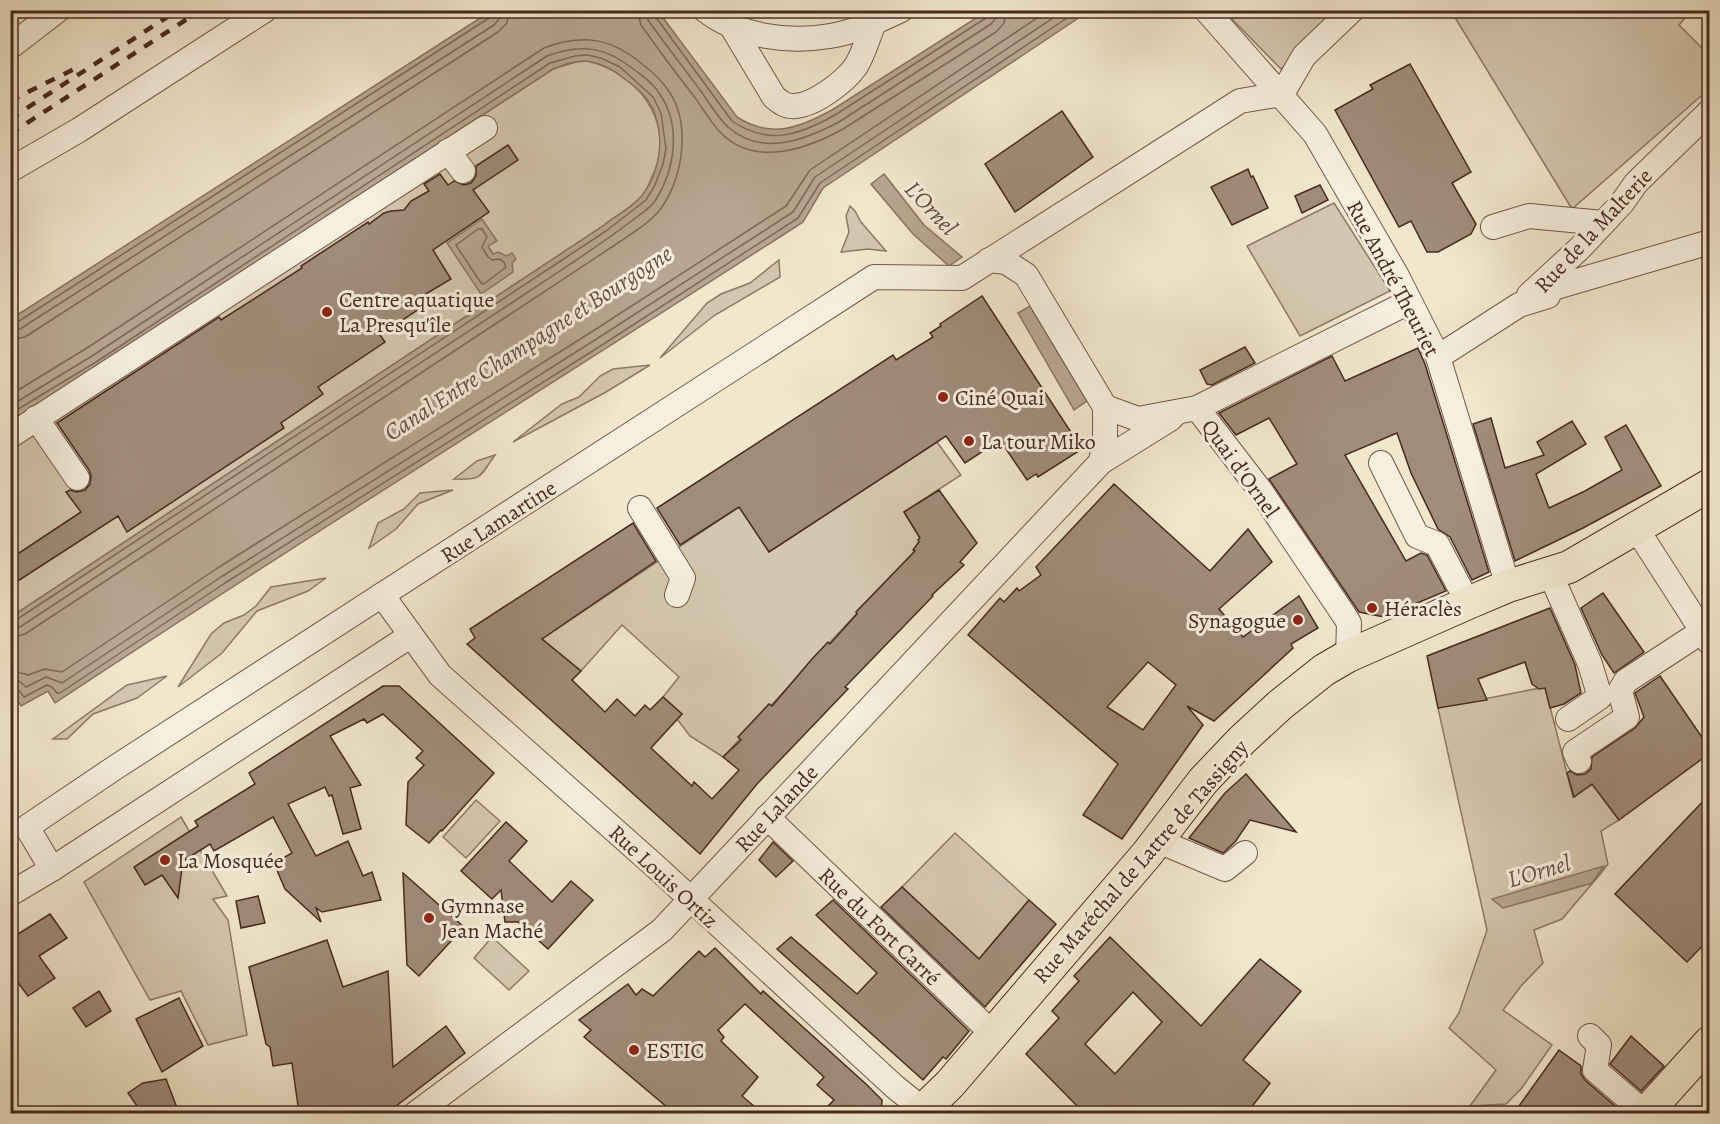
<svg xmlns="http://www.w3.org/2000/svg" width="1720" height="1124" font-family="Alegreya,serif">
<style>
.green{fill:#d4c7af;stroke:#8e7866;stroke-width:1.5}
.water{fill:#b7a691;stroke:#8a7463;stroke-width:1.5}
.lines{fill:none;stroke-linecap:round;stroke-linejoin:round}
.shore{stroke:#7f6857;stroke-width:1.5}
.building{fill:#9f8c79;stroke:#47291d;stroke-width:1.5;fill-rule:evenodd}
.minor-casing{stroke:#725849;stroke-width:26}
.major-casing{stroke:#47291d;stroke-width:34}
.minor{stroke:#f6efde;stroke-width:24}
.major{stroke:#f1e7cd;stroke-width:32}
.rail{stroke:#47291d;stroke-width:4.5;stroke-dasharray:10 10;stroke-linecap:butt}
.poi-dot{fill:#8f2418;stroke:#f6efde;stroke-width:2}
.labels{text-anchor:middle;stroke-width:6;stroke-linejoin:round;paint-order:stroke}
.street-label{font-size:22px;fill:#47291d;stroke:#f6efde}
.poi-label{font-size:22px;fill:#47291d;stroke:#f6efde;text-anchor:start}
.water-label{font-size:24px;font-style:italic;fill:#694e40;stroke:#f6efde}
</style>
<rect width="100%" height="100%" fill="#f1e7cd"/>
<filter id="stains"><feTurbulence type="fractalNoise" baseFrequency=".00333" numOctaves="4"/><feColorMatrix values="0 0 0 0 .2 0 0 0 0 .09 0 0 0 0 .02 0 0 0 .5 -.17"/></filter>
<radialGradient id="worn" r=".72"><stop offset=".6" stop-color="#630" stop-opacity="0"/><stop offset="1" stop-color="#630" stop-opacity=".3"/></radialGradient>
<g class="green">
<path d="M 1224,11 L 1343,11 L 1281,69 Z"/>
<path d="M 1451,11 L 1691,11 L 1679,25 L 1709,55 L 1709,89 L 1572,209 Z"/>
<path d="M 587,61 C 636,72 674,119 655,170 C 651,178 648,188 643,195 C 633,207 615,216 603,226 L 11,617 L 11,429 L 99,367 L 553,69 L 576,62 Z"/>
<path d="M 1334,203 L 1390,291 L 1300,336 L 1247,246 Z"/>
<path d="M 850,206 L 855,211 L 861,222 L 886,251 L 868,249 L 841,252 L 849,232 L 846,216 Z"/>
<path d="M 779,260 L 780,277 L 715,315 L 660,358 L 707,303 L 721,294 L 750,283 Z"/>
<path d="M 650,365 L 606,392 L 513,442 L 562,404 L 579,397 L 600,376 L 613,369 Z"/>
<path d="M 937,442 L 961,475 L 904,512 L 920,538 L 915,551 L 723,757 L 690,736 L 677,719 L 682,714 L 663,697 L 679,677 L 622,625 L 581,671 L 542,639 L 739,507 L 769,552 Z"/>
<path d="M 495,455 C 479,478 482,480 454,479 L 477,461 Z"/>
<path d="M 453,490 L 418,504 L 396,529 L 369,548 L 378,523 L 404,509 L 420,493 Z"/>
<path d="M 326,578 L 308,591 L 257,611 L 222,653 L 178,687 L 211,634 L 224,623 L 244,615 L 256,606 L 271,587 Z"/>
<path d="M 167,676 L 137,698 L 93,714 L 67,739 L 53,739 L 127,685 Z"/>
<path d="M 1545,687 L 1573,797 L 1593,784 L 1619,820 L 1601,831 L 1608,864 L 1602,872 L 1562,919 L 1534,930 L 1543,963 L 1521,986 L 1503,1010 L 1552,1045 L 1521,1089 L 1506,1104 L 1470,1106 L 1496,1070 L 1449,1028 L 1459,1013 L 1487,930 L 1438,708 Z"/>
<path d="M 476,800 L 500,821 L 466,858 L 443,837 Z"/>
<path d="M 181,817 L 227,896 L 213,899 L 228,920 L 247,1035 L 208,1045 L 181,991 L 150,1000 L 84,882 Z"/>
<path d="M 955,833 L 1029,900 L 979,959 L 902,887 Z"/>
<path d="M 492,937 L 529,971 L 509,990 L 474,958 Z"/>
</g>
<g class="water">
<path d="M 491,11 L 658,11 L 737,117 C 771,139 799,128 832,110 L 987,11 L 1089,11 L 823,188 L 803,222 C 554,383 302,539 55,703 L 48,691 L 21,706 L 11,689 L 11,617 L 603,226 C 615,216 634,207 643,194 C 662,169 666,129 649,102 C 644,93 634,86 626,80 C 614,70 600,62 584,61 C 573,61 563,65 553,69 L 11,422 L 11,319 Z"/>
<path d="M 884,174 L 924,225 L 962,257 L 949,266 L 913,234 L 871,184 Z"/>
<path d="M 482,219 L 497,241 L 488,246 L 493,254 L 498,252 L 507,256 L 512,253 L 516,259 L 512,263 L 513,272 L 481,294 L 447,243 Z"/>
<path d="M 1030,306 L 1087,401 L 1074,410 L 1018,313 Z"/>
<path d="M 1604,866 L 1592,883 L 1589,884 L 1503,908 L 1492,899 Z"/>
</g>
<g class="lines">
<g class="shore">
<path d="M 637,10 L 641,25 C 658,49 675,72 693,95 C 702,107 710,121 720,132 C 754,168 807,149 843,129 L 996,32 L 1004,23 L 1006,10"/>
<path d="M 646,10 L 648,20 C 665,44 683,67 700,90 C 709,102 717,117 728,127 C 761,157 805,140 839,122 L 991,24 L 995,19 L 997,10"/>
<path d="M 653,10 L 655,16 L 732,121 C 768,146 800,135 835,115 L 986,18 L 989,10"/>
<path d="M 478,229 L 482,229 L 487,237 L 482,247 L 488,257 L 492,260 L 499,259 L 504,262 L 506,267 L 484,284 L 481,283 L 456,245 Z"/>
<path d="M 10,324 L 16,323 L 489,18 L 493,10"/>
<path d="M 10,331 L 20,329 L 494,25 L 499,19 L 500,10"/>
<path d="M 10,340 L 25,337 L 498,32 L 507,23 L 509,10"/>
<path d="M 10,395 L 87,348 L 544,48 C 582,34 610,37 642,64 C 650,70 659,78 665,86 C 692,119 684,174 662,207 C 653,221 629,235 615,245 L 25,634 L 10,638"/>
<path d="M 10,406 L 92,356 L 547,56 C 582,43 607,47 636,71 C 644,77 654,84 659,93 C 682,125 675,170 655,201 C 650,208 641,214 634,219 C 611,237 587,253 563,269 L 20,627 L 10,629"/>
<path d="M 10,414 L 96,362 L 550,63 L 575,56 L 587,55 L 601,58 L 620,67 L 653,97 L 661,113 L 666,149 L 663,164 L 655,185 L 646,200 L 606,231 L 559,262 L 16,620 L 10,621"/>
<path d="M 10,670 L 28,675 L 45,669 L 62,672 L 216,569 L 593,331 L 786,206 L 810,170 L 1049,10"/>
<path d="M 10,679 L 19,681 L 26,687 L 46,677 L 62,683 L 221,577 L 598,338 L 793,212 L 815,177 L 1065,10"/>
<path d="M 10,687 L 17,688 L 24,697 L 47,685 L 52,687 L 57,693 L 60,693 L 225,583 L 602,345 L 798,218 L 820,183 L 1079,10"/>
</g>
</g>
<g class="building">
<path d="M 1410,64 L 1471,172 L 1452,183 L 1476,224 L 1471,234 L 1438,252 L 1427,252 L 1411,221 L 1399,227 L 1335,110 L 1373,89 L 1370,85 Z"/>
<path d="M 1062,111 L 1093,157 L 1015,212 L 985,164 Z"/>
<path d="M 508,145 L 518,160 L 473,190 L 489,212 L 433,250 L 451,279 L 419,298 L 425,305 L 380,335 L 385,342 L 318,387 L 323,394 L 281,423 L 284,428 L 127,532 L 118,516 L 10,586 L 10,559 L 81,512 L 66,492 L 70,490 L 77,492 L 85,490 L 90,484 L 91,476 L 89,470 L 57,423 L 219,317 L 221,320 L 302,268 L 301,266 L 368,222 L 369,224 L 384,213 L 391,211 L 404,210 L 411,201 L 429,191 L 424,184 L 440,174 L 448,185 L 454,181 L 464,185 L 471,183 L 476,176 L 476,166 Z"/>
<path d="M 1248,169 L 1251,177 L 1253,176 L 1268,208 L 1232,225 L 1211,187 Z"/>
<path d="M 1320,185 L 1328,200 L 1302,213 L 1295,196 Z"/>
<path d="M 982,296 L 1082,449 L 1038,477 L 1036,474 L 1027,480 L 1000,440 L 965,463 L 946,436 L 769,552 L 739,507 L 680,545 L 657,508 L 893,355 L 896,360 L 933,337 L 930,333 L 941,326 L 940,324 Z"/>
<path d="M 1245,347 L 1255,363 L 1212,385 L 1207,384 L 1200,370 Z"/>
<path d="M 1418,348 L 1425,364 L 1489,572 L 1472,580 L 1450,537 L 1438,529 L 1411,473 L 1397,433 L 1345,455 L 1406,561 L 1421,553 L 1427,555 L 1446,591 L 1384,617 L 1359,612 L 1269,479 L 1297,464 L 1269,418 L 1236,435 L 1219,413 L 1332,356 L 1345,381 Z"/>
<path d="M 1491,418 L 1505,468 L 1544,455 L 1537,442 L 1572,421 L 1586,444 L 1536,474 L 1549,508 L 1585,491 L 1622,470 L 1605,437 L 1626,425 L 1661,486 L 1583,528 L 1515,561 L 1473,424 Z"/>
<path d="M 1114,484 L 1210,571 L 1248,529 L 1272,562 L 1219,609 L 1243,637 L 1299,596 L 1318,628 L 1291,644 L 1293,648 L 1214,721 L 1187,706 L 1203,725 L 1122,839 L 1083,815 L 1118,764 L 968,635 L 1000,598 L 1004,602 L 1017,588 L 1019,591 L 1041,575 L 1036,567 ZM 1148,662 L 1176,685 L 1143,730 L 1107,707 Z"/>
<path d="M 939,490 L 977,543 L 960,562 L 964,565 L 932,595 L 933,596 L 845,687 L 848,689 L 757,784 L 700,854 L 467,644 L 475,638 L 470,629 L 633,523 L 656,561 L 542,639 L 581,671 L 572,680 L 605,712 L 617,699 L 635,716 L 645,705 L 650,710 L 663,697 L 682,714 L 651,748 L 692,786 L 694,782 L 712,799 L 739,770 L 723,757 L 741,740 L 738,737 L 769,704 L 772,706 L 812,659 L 828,642 L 830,644 L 857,614 L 856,612 L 915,551 L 913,550 L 919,542 L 918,540 L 920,538 L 904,512 Z"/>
<path d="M 1603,593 L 1644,652 L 1614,673 L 1602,655 L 1581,608 Z"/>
<path d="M 1550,608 L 1575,665 L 1581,693 L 1564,704 L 1550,708 L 1545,688 L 1539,689 L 1532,684 L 1525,662 L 1478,679 L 1487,700 L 1438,708 L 1427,656 Z"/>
<path d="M 1660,676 L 1710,749 L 1710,753 L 1619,820 L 1592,784 L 1574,797 L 1567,773 L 1570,771 L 1577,775 L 1585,774 L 1591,769 L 1592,757 L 1635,728 L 1644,717 L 1635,693 Z"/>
<path d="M 383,686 L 399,686 L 494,773 L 442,831 L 441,830 L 429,843 L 406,825 L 408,782 L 424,765 L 416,758 L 423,751 L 383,714 L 367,723 L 364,719 L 330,736 L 361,785 L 350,788 L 361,829 L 343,834 L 332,795 L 329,796 L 325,787 L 288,804 L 316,856 L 348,841 L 363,876 L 372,872 L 381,900 L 322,912 L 316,908 L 321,922 L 285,889 L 274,863 L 292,853 L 273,817 L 214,851 L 210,844 L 183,861 L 178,898 L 162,875 L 145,885 L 134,867 L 198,826 L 195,821 L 255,784 L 249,773 Z"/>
<path d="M 1246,774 L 1296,832 L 1250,820 L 1235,842 L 1223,853 L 1189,838 L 1225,793 Z"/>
<path d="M 1710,794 L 1710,938 L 1687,962 L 1615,894 Z"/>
<path d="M 506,822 L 527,841 L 509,861 L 552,902 L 571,881 L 593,900 L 548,949 L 518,922 L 505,922 L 501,890 L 492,899 L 461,871 Z"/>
<path d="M 773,842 L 793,861 L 776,877 L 759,860 Z"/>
<path d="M 403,873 L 464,927 L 419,976 L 407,965 Z"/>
<path d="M 902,887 L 979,959 L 1029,900 L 1056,924 L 985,1007 L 881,907 Z"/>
<path d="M 258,896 L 265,923 L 241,928 L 236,901 Z"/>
<path d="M 833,900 L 969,1031 L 946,1059 L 943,1057 L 923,1080 L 777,949 L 791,937 L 857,994 L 877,973 L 816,915 Z"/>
<path d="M 50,914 L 67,938 L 39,956 L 55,978 L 28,996 L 10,972 L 10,939 Z"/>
<path d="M 1110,937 L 1201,1026 L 1260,959 L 1301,991 L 1243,1060 L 1270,1083 L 1247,1113 L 1084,1113 L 1026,1054 L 1059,1018 L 1052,1011 L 1079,981 L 1074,976 ZM 1133,992 L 1162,1022 L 1115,1074 L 1085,1044 Z"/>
<path d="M 327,940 L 343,987 L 388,971 L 393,1067 L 446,1026 L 465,1053 L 396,1106 L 364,1113 L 299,1113 L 292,1063 L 273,1066 L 270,1047 L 266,1044 L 249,967 Z"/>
<path d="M 715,948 L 761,994 L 763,991 L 866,1084 L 882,1100 L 881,1113 L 821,1113 L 834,1100 L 817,1085 L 824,1077 L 745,1004 L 718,1030 L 724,1037 L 721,1041 L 758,1077 L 742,1096 L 762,1113 L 674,1113 L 584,1037 L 591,1030 L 579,1020 L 628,984 L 636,995 L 642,989 L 653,996 L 699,951 L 705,957 Z"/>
<path d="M 99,991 L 111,1011 L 86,1027 L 73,1008 Z"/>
<path d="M 179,998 L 203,1046 L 162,1072 L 136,1019 Z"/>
<path d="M 1631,1036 L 1664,1066 L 1641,1091 L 1610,1064 Z"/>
<path d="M 1559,1050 L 1581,1066 L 1581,1074 L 1585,1080 L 1623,1113 L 1514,1113 Z"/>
<path d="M 166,1079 L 179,1113 L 142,1113 L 128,1093 L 143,1083 Z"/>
</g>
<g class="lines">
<g class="minor-casing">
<g id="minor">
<path d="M 705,10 C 740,37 788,43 830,36 C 855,32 878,21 901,10"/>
<path d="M 1206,10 L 1315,134 L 1397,276 L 1438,357 L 1508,586"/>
<path d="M 732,27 L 774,97 C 780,102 786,107 795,106 C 814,105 845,82 856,66 C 864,53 868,37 874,23"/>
<path d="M 10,47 L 58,10"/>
<path d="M 1710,111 L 1636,183 L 1622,203 L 1580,248 L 1529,295 L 1710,242"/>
<path d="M 448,151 L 463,171"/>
<path d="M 10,170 L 79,130 L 265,10"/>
<path d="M 1493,227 L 1529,216 L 1603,223"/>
<path d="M 989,260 L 1006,262 L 1026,275 L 1105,407 L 1138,419 L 1197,408 L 1260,490 L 1344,615 L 1349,623 L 1348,656"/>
<path d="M 1438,357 L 1519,305 L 1548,296"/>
<path d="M 1197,408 L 1409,302"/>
<path d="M 36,418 L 77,478"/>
<path d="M 10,436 L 485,128"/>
<path d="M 1101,462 L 1105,439 L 1105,407"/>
<path d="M 1381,463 L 1417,536 L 1437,544 L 1468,603"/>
<path d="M 640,508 L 683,578 L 677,595"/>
<path d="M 1636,528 L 1710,643"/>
<path d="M 1550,573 L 1590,664 L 1600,697 L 1568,719"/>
<path d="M 382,595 L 440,675 L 655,866 L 895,1087 L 915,1103 L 943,1114"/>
<path d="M 1579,761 L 1575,752 L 1627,717 L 1620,691 L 1626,681 L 1701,632"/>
<path d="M 767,817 L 993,1034"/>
<path d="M 1156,840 L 1225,869 L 1245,853"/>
<path d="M 52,869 L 27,827 L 116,767 L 874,277 L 962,278 L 1240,101 L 1282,94 L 1304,56 L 1352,10"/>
<path d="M 10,894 L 52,869 L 410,636"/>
<path d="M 1590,1036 L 1599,1045 L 1595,1070 L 1645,1113"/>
<path d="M 415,1114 L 662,930 L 1101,462 L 1170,419 L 1177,412"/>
</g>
</g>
<g class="major-casing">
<g id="major">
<path d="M 919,1114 L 950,1084 L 1147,854 L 1203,781 L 1242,740 L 1280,705 L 1324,670 L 1348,656 L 1468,603 L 1508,586 L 1569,567 L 1710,485"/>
<path d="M 1645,1114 L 1710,1042"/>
</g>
</g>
<use href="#minor" class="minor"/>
<use href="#major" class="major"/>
<g class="rail">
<path d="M 10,101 L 80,66"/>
<path d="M 10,119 L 178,10"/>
<path d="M 10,134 L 201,10"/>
</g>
</g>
<g class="poi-dot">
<circle cx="327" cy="312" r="6"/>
<circle cx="943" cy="397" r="6"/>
<circle cx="969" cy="441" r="6"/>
<circle cx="1372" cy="608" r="6"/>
<circle cx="1298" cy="620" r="6"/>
<circle cx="165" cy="860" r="6"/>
<circle cx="429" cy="918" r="6"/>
<circle cx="634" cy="1050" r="6"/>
</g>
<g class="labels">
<g class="street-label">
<text transform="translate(1593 230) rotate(-47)" y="8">Rue de la Malterie</text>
<text transform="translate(1394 278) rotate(62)" y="8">Rue André Theuriet</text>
<text transform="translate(1241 468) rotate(54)" y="8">Quai d'Ornel</text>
<text transform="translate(498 521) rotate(-33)" y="8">Rue Lamartine</text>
<text transform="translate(776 808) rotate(-47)" y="8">Rue Lalande</text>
<text transform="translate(1140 861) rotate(-49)" y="8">Rue Maréchal de Lattre de Tassigny</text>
<text transform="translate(664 876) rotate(43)" y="8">Rue Louis Ortiz</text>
<text transform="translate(880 926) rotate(44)" y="8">Rue du Fort Carré</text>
</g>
<g class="poi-label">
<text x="339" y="307">Centre aquatique<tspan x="339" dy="25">La Presqu'île</tspan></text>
<text x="955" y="405">Ciné Quai</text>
<text x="981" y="449">La tour Miko</text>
<text x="1384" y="616">Héraclès</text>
<text x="1286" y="628" text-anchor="end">Synagogue</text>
<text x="177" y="868">La Mosquée</text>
<text x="441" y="913">Gymnase<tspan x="441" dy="25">Jean Maché</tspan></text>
<text x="646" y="1058">ESTIC</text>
</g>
<g class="water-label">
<text transform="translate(931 208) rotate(47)" y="8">L'Ornel</text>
<text transform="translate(528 343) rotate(-33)" y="8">Canal Entre Champagne et Bourgogne</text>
<text transform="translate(1539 871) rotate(-16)" y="8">L'Ornel</text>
</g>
</g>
<rect width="1720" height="1124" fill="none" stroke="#f1e7cd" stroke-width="36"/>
<rect x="12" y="12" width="1696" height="1100" fill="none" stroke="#47291d" stroke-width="3"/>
<rect x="18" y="18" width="1684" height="1088" fill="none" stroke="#47291d" stroke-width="1.5"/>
<rect width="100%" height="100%" filter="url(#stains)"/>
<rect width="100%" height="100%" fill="url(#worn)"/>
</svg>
